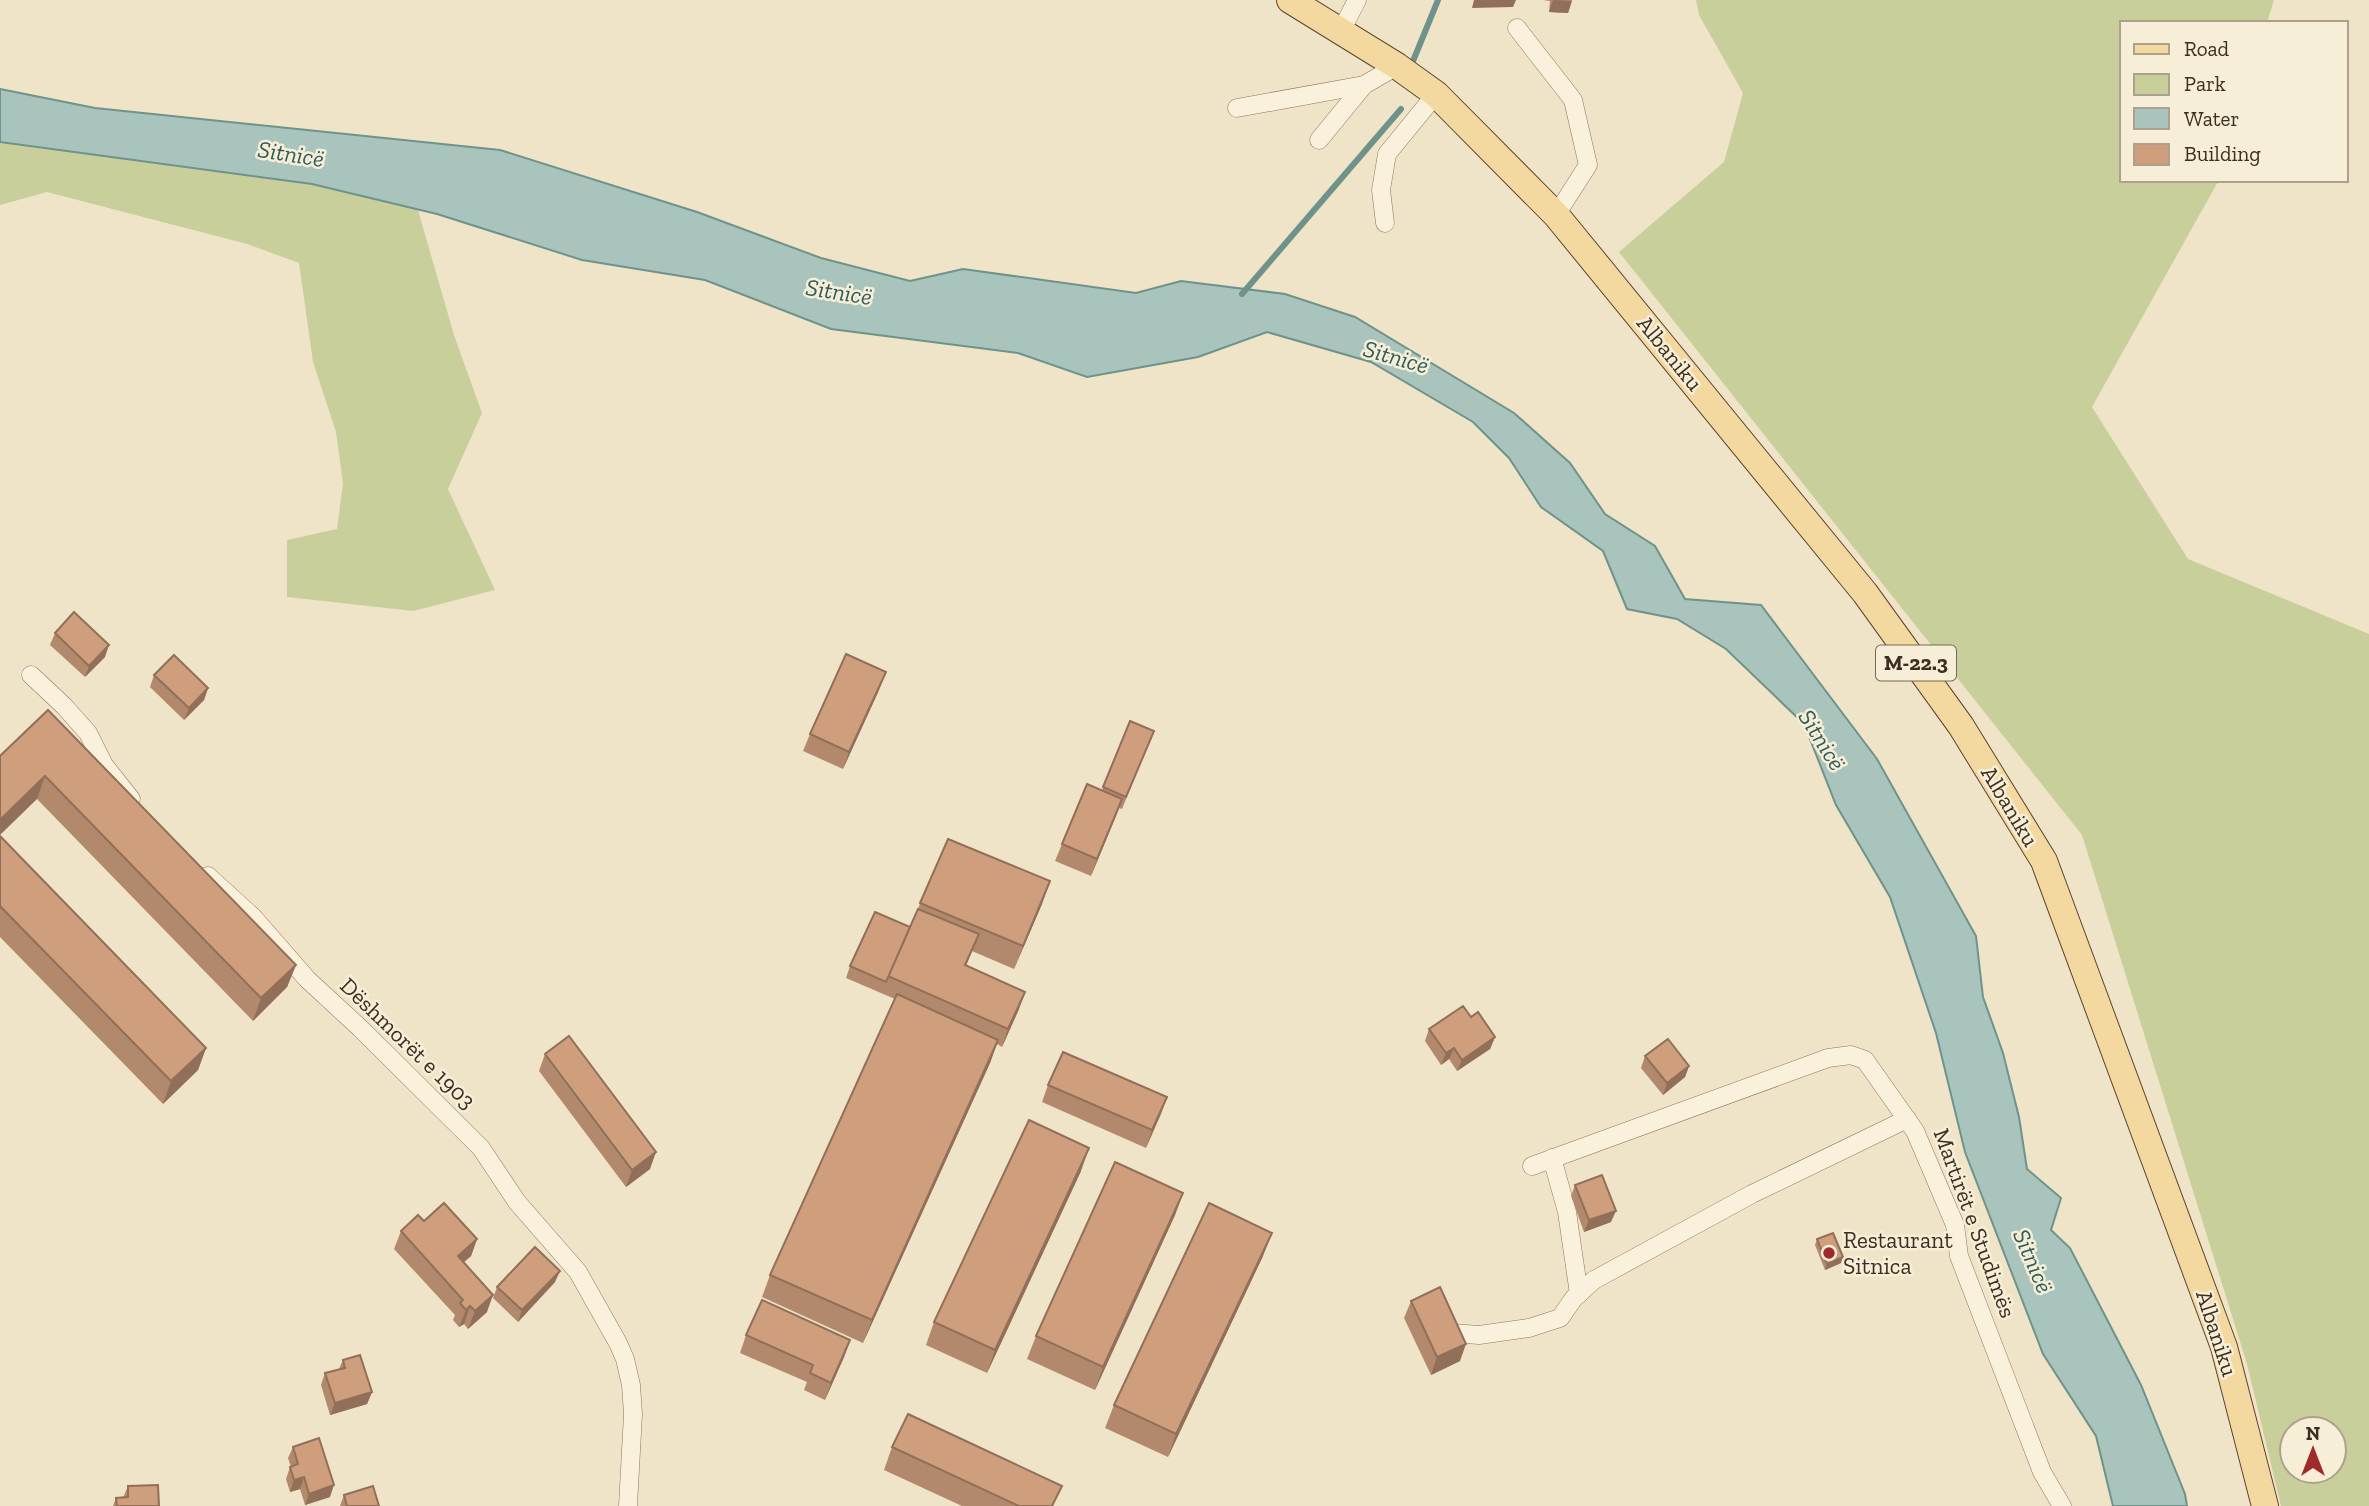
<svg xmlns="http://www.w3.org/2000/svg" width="2369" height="1506" font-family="'Zilla Slab',serif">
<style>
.green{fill:#c9cf9b;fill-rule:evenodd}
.water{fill:#a9c4bc;stroke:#6f938a;stroke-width:2}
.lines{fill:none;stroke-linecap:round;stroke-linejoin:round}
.stream{stroke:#6f938a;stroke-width:6}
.street-casing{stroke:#8d765c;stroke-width:19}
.primary-casing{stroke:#5b4430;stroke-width:28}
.street{stroke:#faf1dc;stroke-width:18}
.primary{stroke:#f3d9a0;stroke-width:26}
.wall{fill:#b2896c}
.shaded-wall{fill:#916f58}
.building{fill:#cf9f7d;stroke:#916f58;stroke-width:2}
.poi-dot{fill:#9e2a2b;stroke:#f7eed8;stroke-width:2.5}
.labels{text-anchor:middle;stroke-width:5;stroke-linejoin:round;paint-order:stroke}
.shield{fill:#f7eed8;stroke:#756857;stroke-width:2}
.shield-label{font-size:21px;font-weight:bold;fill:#3d2e20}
.street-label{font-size:23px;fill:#3d2e20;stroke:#f7eed8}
.poi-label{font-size:23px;fill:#3d2e20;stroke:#f7eed8;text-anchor:start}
.water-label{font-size:24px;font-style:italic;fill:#2f5d5a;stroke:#f7eed8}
</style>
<rect width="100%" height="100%" fill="#f0e4c8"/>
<g class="green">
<path d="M 1696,0 L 2274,0 L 2267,23 L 2122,23 L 2122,180 L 2219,180 L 2092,407 L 2188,559 L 2369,634 L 2369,1506 L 2281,1506 L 2247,1364 L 2082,835 L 1619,252 L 1724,162 L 1743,93 L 1699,15 ZM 2292,1429 L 2334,1429 L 2334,1471 L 2292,1471 Z"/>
<path d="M 0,142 L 312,184 L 418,210 L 454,335 L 482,413 L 448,489 L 495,590 L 413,611 L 287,597 L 287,540 L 337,529 L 343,483 L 336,432 L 313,362 L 299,263 L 247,244 L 47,192 L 0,205 Z"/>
</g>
<path class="water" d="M 0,89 L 95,108 L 500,150 L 697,212 L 821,258 L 910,281 L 963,269 L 1136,293 L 1181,281 L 1285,294 L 1355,317 L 1514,413 L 1570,463 L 1605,514 L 1655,546 L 1685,599 L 1761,605 L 1877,759 L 1976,936 L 1983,997 L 2003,1053 L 2019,1117 L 2027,1169 L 2061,1198 L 2051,1230 L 2070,1248 L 2141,1385 L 2185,1494 L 2187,1506 L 2113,1506 L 2096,1436 L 2043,1354 L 1965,1152 L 1936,1033 L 1890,897 L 1836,805 L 1804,724 L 1726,649 L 1677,619 L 1627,609 L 1603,551 L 1541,507 L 1509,458 L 1473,422 L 1371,362 L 1267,332 L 1198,357 L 1087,377 L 1018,353 L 831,329 L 705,280 L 582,260 L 437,214 L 312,184 L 0,142 Z"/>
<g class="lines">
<g class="stream">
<path d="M 1411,66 L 1438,0"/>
<path d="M 1242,294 L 1401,109"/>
</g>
<g class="street-casing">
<g id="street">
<path d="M 1517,28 L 1573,100 L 1588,165 L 1556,215"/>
<path d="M 1341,31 L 1357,0"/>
<path d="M 1237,108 L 1364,85 L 1397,66"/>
<path d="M 1319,140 L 1364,85"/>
<path d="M 1385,223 L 1381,190 L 1387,154 L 1436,94"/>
<path d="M 31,675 L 64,706 L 88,733 L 104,765 L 131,799"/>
<path d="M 208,876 L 253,917 L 307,979 L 360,1028 L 481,1148 L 517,1202 L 578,1272 L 618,1343 L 625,1359 L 631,1385 L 633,1414 L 628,1506"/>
<path d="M 1552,1158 L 1567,1212 L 1579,1294"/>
<path d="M 1532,1166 L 1828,1058 L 1851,1055 L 1865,1060 L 1915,1131 L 1955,1225 L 1959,1256 L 2042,1472 L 2062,1506"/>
<path d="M 1438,1332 L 1479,1335 L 1529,1328 L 1560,1318 L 1574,1298 L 1594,1280 L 1752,1194 L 1907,1119"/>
</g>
</g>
<g class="primary-casing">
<path id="primary" d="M 1290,0 L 1397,66 L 1436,94 L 1556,215 L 1865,593 L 1961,726 L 2044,861 L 2224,1347 L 2265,1506"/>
</g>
<use href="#street" class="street"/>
<use href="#primary" class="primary"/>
</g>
<g class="wall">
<path d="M 1543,0 L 1572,0 L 1568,13 L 1549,12 L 1550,1 Z"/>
<path d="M 55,633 L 105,657 L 85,677 L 50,645 Z"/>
<path d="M 154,675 L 208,688 L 204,700 L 184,720 L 150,687 Z"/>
<path d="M 879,690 L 843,769 L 803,751 L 810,734 Z"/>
<path d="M 48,710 L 296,965 L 287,987 L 253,1021 L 37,799 Z"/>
<path d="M 1154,731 L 1122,809 L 1119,808 L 1091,876 L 1055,861 L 1062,844 L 1102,791 L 1103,787 Z"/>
<path d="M 0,836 L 206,1048 L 198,1070 L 163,1104 L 0,937 Z"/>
<path d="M 948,839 L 1042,904 L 1014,969 L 972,951 L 966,966 L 1019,1009 L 1002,1047 L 997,1044 L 990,1063 L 863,1343 L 762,1297 L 770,1275 L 895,999 L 846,978 L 850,966 L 910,927 Z"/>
<path d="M 1471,1017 L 1495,1037 L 1490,1049 L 1457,1071 L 1449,1059 L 1441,1065 L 1425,1041 L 1429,1029 Z"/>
<path d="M 545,1054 L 650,1169 L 626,1187 L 539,1071 Z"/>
<path d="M 1645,1056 L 1689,1066 L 1685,1077 L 1663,1095 L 1641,1068 Z"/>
<path d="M 1048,1085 L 1167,1097 L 1146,1148 L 1042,1102 Z"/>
<path d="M 1081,1171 L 987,1373 L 926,1345 L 934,1322 Z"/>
<path d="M 1575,1185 L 1611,1222 L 1584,1232 L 1571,1196 Z"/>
<path d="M 1183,1193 L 1175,1215 L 1095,1390 L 1027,1359 L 1036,1336 Z"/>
<path d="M 424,1221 L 477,1239 L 471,1256 L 464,1262 L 487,1312 L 468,1329 L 464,1324 L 459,1327 L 453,1320 L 455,1315 L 394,1249 L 401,1231 Z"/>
<path d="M 1817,1239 L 1841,1263 L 1825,1270 L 1815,1245 Z"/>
<path d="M 1263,1256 L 1168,1457 L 1105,1428 L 1114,1405 Z"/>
<path d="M 555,1282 L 518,1322 L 493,1298 L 497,1287 Z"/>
<path d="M 1411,1301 L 1460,1361 L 1431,1375 L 1404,1318 Z"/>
<path d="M 746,1335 L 850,1340 L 844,1357 L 825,1400 L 804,1390 L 807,1382 L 740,1353 Z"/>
<path d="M 343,1360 L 372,1392 L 367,1404 L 330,1415 L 321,1385 L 325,1373 L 339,1369 Z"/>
<path d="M 293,1447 L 330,1497 L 305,1505 L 300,1489 L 290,1492 L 286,1479 L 290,1467 L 291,1467 L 288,1458 Z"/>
<path d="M 892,1447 L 1054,1506 L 962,1506 L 884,1470 Z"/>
<path d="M 128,1486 L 159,1506 L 113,1506 L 116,1498 L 123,1498 Z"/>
<path d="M 344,1495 L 379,1506 L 340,1506 Z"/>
</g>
<g class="shaded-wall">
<path d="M 1474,0 L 1516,0 L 1513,7 L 1472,8 Z"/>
<path d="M 1553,0 L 1572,1 L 1568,13 L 1549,12 Z"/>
<path d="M 109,645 L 105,657 L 85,677 L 89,666 Z"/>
<path d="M 886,672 L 879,690 L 843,769 L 849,752 Z"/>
<path d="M 208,688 L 204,700 L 184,720 L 189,708 Z"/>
<path d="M 45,776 L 37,799 L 0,835 L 0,820 Z"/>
<path d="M 1122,799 L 1116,816 L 1091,876 L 1097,859 Z"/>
<path d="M 1050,881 L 1042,904 L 1014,969 L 1023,946 Z"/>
<path d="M 296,965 L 287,987 L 253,1021 L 261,998 Z"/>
<path d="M 1025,992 L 1019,1009 L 1002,1047 L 1008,1029 Z"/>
<path d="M 1495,1037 L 1490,1049 L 1457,1071 L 1462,1060 Z"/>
<path d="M 998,1040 L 990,1063 L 863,1343 L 872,1320 Z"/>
<path d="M 206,1048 L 198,1070 L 163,1104 L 171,1081 Z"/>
<path d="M 1454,1048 L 1449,1059 L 1441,1065 L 1446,1053 Z"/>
<path d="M 1689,1066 L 1685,1077 L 1663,1095 L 1667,1083 Z"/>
<path d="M 1167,1097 L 1161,1114 L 1146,1148 L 1152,1130 Z"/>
<path d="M 1089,1148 L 1081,1171 L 987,1373 L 995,1350 Z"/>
<path d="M 656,1152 L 650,1169 L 626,1187 L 632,1170 Z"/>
<path d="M 1183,1193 L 1175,1215 L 1095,1390 L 1103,1367 Z"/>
<path d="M 1616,1211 L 1611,1222 L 1584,1232 L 1589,1220 Z"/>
<path d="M 1272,1233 L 1263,1256 L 1168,1457 L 1176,1434 Z"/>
<path d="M 477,1239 L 471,1256 L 451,1273 L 458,1256 Z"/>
<path d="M 1843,1257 L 1841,1263 L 1825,1270 L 1827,1264 Z"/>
<path d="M 560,1271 L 555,1282 L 518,1322 L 522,1310 Z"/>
<path d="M 493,1295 L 487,1312 L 468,1329 L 475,1311 Z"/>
<path d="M 470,1306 L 464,1324 L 459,1327 L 466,1310 Z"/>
<path d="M 850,1340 L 844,1357 L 825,1400 L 831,1383 Z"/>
<path d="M 1466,1344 L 1460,1361 L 1431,1375 L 1437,1357 Z"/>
<path d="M 372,1392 L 367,1404 L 330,1415 L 335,1403 Z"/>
<path d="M 304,1477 L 300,1489 L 290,1492 L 294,1480 Z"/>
<path d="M 334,1485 L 330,1497 L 305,1505 L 309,1494 Z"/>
</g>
<g class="building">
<path d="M 74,612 L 109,645 L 89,666 L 55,633 Z"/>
<path d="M 846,654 L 886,672 L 849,752 L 810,734 Z"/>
<path d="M 174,655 L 208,688 L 189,708 L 154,675 Z"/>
<path d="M 48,710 L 296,965 L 261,998 L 45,776 L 0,820 L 0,756 Z"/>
<path d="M 1130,721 L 1154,731 L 1126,797 L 1103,787 Z"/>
<path d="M 1087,784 L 1122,799 L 1097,859 L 1062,844 Z"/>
<path d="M 0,836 L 206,1048 L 171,1081 L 0,906 Z"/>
<path d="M 948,839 L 1050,881 L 1023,946 L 920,903 Z"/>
<path d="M 918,909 L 979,934 L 965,965 L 1025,992 L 1008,1029 L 888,976 Z"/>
<path d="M 875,912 L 910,927 L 886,982 L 850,966 Z"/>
<path d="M 897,994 L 998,1040 L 872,1320 L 770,1275 Z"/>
<path d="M 1463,1006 L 1471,1017 L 1478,1012 L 1495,1037 L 1462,1060 L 1454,1048 L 1446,1053 L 1429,1029 Z"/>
<path d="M 569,1036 L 656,1152 L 632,1170 L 545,1054 Z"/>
<path d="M 1668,1039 L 1689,1066 L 1667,1083 L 1645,1056 Z"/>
<path d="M 1063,1052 L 1167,1097 L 1152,1130 L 1048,1085 Z"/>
<path d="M 1029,1120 L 1089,1148 L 995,1350 L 934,1322 Z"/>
<path d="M 1115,1162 L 1183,1193 L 1103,1367 L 1036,1336 Z"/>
<path d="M 1602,1175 L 1616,1211 L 1589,1220 L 1575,1185 Z"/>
<path d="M 444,1203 L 477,1239 L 458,1256 L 493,1295 L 475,1311 L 470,1306 L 466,1310 L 460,1303 L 463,1300 L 401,1231 L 418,1215 L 424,1221 Z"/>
<path d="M 1209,1203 L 1272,1233 L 1176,1434 L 1114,1405 Z"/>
<path d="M 1833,1233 L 1843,1257 L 1827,1264 L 1817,1239 Z"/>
<path d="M 535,1247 L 560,1271 L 522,1310 L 497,1287 Z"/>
<path d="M 1440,1287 L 1466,1344 L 1437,1357 L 1411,1301 Z"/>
<path d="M 762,1300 L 850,1340 L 831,1383 L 810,1373 L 813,1365 L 746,1335 Z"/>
<path d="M 360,1355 L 372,1392 L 335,1403 L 325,1373 L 345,1368 L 343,1360 Z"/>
<path d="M 908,1414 L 1062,1486 L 1052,1506 L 1019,1506 L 892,1447 Z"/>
<path d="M 319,1438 L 334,1485 L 309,1494 L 304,1477 L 294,1480 L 290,1467 L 298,1464 L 293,1447 Z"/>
<path d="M 158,1485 L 159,1506 L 117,1506 L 116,1498 L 128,1497 L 128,1486 Z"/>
<path d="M 373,1486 L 379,1506 L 347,1506 L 344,1495 Z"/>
</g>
<circle class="poi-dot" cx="1829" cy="1253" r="7"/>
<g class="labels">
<rect class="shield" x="1876" y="645.5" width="80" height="35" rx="5"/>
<g class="shield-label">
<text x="1916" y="670">M-22.3</text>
</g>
<g class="street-label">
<text transform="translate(1670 353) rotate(51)" y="8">Albaniku</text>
<text transform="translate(2010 806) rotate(59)" y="8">Albaniku</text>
<text transform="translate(408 1043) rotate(44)" y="8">Dëshmorët e 1903</text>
<text transform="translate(1975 1223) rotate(70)" y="8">Martirët e Studimës</text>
<text transform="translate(2217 1333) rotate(72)" y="8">Albaniku</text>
</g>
<g class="poi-label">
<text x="1843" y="1248">Restaurant<tspan x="1843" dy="26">Sitnica</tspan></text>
</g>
<g class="water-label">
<text transform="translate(291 154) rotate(9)" y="8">Sitnicë</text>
<text transform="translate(839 292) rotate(9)" y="8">Sitnicë</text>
<text transform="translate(1396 357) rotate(16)" y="8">Sitnicë</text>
<text transform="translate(1822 740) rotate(58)" y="8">Sitnicë</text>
<text transform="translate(2033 1261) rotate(67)" y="8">Sitnicë</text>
</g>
</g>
<rect x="2120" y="21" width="228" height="161" fill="#f7eed8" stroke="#ada18e" stroke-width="2"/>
<rect x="2134" y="44" width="35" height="10" fill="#f3d9a0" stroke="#ada18e" stroke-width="2"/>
<text x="2184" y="56" font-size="21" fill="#3d2e20">Road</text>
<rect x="2134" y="74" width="35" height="21" fill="#c9cf9b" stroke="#ada18e" stroke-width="2"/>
<text x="2184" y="91" font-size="21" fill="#3d2e20">Park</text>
<rect x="2134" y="108" width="35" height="21" fill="#a9c4bc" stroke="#ada18e" stroke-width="2"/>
<text x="2184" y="126" font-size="21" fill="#3d2e20">Water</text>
<rect x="2134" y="144" width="35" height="21" fill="#cf9f7d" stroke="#ada18e" stroke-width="2"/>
<text x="2184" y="161" font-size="21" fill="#3d2e20">Building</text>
<g transform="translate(2313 1450)"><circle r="33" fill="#f7eed8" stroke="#ada18e" stroke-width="2"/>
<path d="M0-5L12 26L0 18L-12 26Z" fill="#9e2a2b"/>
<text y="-10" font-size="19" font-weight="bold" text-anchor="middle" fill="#3d2e20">N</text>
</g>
</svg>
